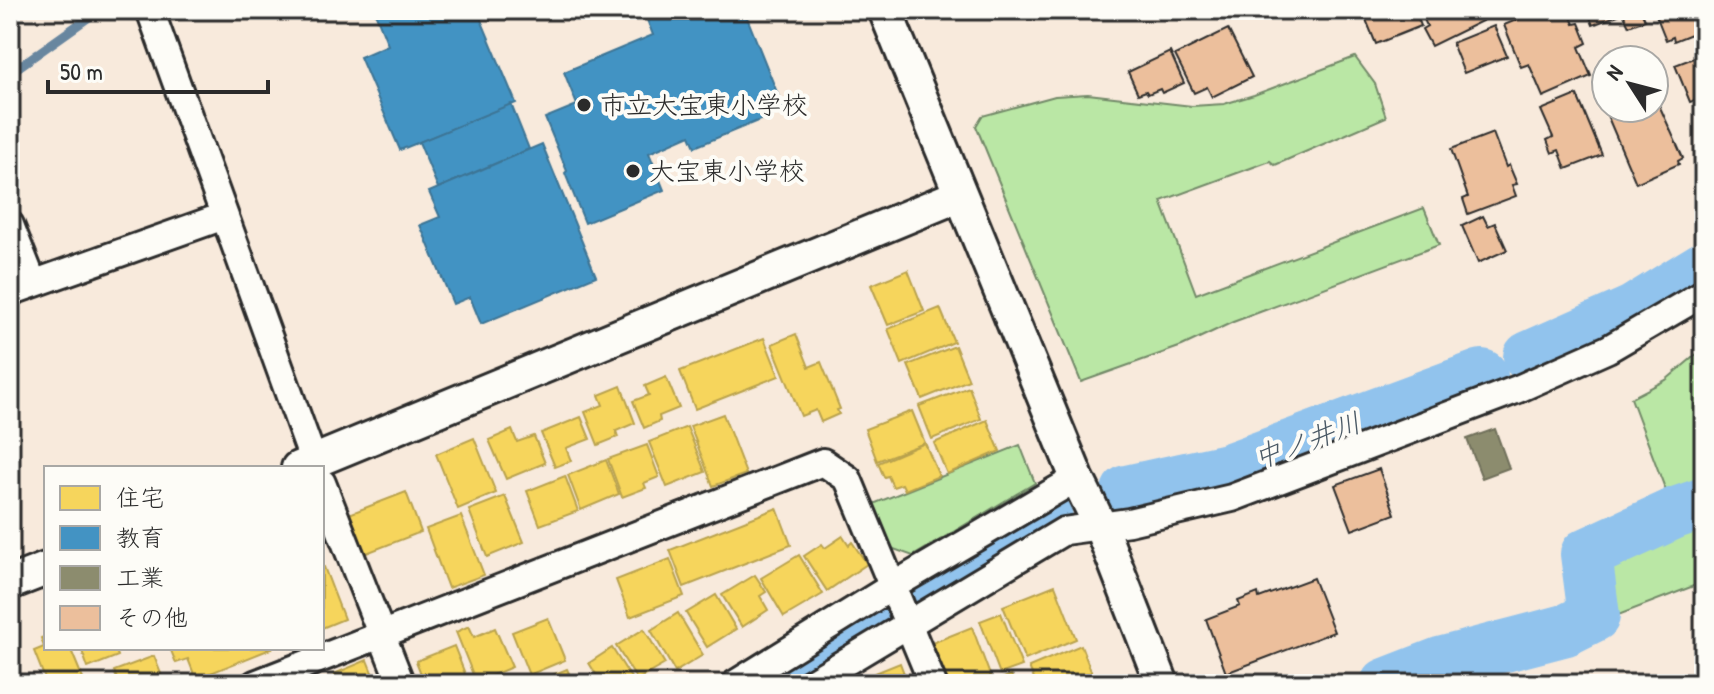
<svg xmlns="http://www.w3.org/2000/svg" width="1714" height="694" font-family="'Patrick Hand','Klee One',sans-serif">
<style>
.green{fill:#bae7a5;stroke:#728968;stroke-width:2}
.homes{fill:#f6d55c;stroke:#b9a24d;stroke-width:2}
.schools{fill:#4393c3;stroke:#3c7495;stroke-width:2}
.industry{fill:#8c8c6e;stroke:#6f6f5a;stroke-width:2}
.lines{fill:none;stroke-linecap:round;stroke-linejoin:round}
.stream{stroke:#68869f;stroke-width:9}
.river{stroke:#91c3ed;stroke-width:52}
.building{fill:#ecbf9c;stroke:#2b2b2b;stroke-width:2}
.minor-casing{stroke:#2b2b2b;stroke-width:32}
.tertiary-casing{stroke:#2b2b2b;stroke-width:38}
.minor{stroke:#fdfcf7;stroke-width:26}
.tertiary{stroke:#fdfcf7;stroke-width:32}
.poi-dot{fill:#2b2b2b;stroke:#fdfcf7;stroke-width:3}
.labels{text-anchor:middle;stroke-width:8;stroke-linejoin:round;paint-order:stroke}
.poi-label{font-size:26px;fill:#2b2b2b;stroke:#fdfcf7;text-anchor:start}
.water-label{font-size:28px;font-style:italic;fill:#4a5965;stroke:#fdfcf7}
</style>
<rect width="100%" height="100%" fill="#f8eadc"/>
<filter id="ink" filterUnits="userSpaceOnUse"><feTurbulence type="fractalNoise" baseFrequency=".0125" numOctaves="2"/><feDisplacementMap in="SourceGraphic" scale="16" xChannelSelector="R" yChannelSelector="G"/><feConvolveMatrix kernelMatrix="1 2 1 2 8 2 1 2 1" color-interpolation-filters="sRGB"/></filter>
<g filter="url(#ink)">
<g class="green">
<path d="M 1355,57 L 1375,84 L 1386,117 L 1275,165 L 1270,161 L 1161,201 L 1196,294 L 1424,208 L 1439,245 L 1233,322 L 1182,346 L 1081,382 L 976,126 L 982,116 L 1055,96 L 1088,94 L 1192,106 L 1224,104 L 1254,95 Z"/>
<path d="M 1704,348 L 1704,487 L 1669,499 L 1631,398 L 1666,380 Z"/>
<path d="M 1020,445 L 1035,483 L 913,556 L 891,548 L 873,504 Z"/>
<path d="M 1704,515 L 1704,582 L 1618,615 L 1599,639 L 1593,630 L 1603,615 L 1596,561 L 1687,520 Z"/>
</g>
<g class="homes">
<path d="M 908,270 L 924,311 L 888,325 L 871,285 Z"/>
<path d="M 940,308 L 954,342 L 902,364 L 888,329 Z"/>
<path d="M 796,334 L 809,367 L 821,362 L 840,409 L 837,410 L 839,414 L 821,422 L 816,410 L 801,416 L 772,344 Z"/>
<path d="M 764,338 L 779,376 L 695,409 L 680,371 Z"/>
<path d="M 955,346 L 969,380 L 922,399 L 908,365 Z"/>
<path d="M 666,377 L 679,408 L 659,416 L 660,421 L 644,428 L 633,401 L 649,395 L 645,386 Z"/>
<path d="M 621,386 L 635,423 L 616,431 L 618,437 L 598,445 L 585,412 L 603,405 L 599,395 Z"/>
<path d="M 969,387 L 981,419 L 932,439 L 919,406 Z"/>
<path d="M 912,411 L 925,443 L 877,461 L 865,429 Z"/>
<path d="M 723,414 L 746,474 L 713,486 L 690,426 Z"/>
<path d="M 581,417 L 590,439 L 566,448 L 571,461 L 555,467 L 541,433 Z"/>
<path d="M 987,420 L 1000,451 L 947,474 L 934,443 Z"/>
<path d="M 687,427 L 705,472 L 667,487 L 649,442 Z"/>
<path d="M 512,430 L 517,442 L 534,436 L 545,463 L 506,479 L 489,440 Z"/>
<path d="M 474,438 L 496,493 L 458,509 L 436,454 Z"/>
<path d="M 925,443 L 939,476 L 905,490 L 902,484 L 893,487 L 888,476 L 884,477 L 878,463 Z"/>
<path d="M 647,445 L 659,477 L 644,483 L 646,488 L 622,497 L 608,459 Z"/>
<path d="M 606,460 L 619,494 L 581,510 L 568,475 Z"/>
<path d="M 565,476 L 578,511 L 540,525 L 527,491 Z"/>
<path d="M 406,492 L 421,532 L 364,554 L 349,514 Z"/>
<path d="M 505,496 L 524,542 L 487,557 L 469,510 Z"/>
<path d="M 777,508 L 791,545 L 684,587 L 670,550 Z"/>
<path d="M 461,516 L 484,575 L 448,588 L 426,529 Z"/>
<path d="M 843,536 L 849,545 L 852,542 L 867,564 L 827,591 L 804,556 L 822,544 L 825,548 Z"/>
<path d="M 799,555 L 823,594 L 784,617 L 761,578 Z"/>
<path d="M 670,559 L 684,596 L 630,617 L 616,580 Z"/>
<path d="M 322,567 L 324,567 L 344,619 L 322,628 Z"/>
<path d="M 755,575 L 766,592 L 760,596 L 768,610 L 742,627 L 722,595 Z"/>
<path d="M 1055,585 L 1076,639 L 1025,660 L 1003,606 Z"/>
<path d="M 716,595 L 736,629 L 707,647 L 686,613 Z"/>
<path d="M 678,613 L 703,655 L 675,672 L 651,630 Z"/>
<path d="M 1001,613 L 1022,666 L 1000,674 L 980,621 Z"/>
<path d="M 548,618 L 565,660 L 529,675 L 512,632 Z"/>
<path d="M 469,626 L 474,637 L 495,628 L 512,667 L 476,682 L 456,632 Z"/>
<path d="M 972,627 L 991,678 L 975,684 L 948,684 L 932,643 Z"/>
<path d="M 644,629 L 665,664 L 637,680 L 616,646 Z"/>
<path d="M 46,636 L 46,648 L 75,648 L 71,650 L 83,679 L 69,684 L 47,684 L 34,651 L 44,647 L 41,638 Z"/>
<path d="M 1081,645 L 1094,679 L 1081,684 L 1036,684 L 1029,667 Z"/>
<path d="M 454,646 L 469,684 L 425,684 L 416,661 Z"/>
<path d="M 81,648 L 115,648 L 118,656 L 88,668 Z"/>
<path d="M 170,648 L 273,648 L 196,679 L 188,659 L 176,663 Z"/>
<path d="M 612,648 L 635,684 L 602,684 L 589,663 Z"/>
<path d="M 154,656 L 165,684 L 119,684 L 114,671 Z"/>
<path d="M 367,660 L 375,680 L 380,679 L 382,684 L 338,684 L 334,674 Z"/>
<path d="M 900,663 L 908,684 L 848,684 Z"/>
<path d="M 567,669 L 574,684 L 530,684 Z"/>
<path d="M 1011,675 L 1015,684 L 989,684 Z"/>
</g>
<g class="schools">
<path d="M 374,10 L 477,10 L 516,103 L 400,150 L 360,57 L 388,45 Z"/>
<path d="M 643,10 L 744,10 L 784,110 L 695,147 L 690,135 L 649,153 L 664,190 L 585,223 L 565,173 L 567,171 L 545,118 L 577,105 L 564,72 L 653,35 Z"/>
<path d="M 511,104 L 529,149 L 438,188 L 419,142 Z"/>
<path d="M 542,144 L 596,276 L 481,324 L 470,297 L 453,304 L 420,225 L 440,217 L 429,192 Z"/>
</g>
<path class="industry" d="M 1495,429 L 1509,468 L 1482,478 L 1467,439 Z"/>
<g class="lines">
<path class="stream" d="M 10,73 L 99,10"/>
<g class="river">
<path d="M 1529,357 L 1633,311 L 1704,267"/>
<path d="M 1127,491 L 1228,469 L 1482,375"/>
<path d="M 929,589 L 1047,518"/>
<path d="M 771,684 L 871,624"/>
<path d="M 1386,684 L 1440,663 L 1566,630 L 1594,616 L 1586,554 L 1675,513 L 1704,503"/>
</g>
</g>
<g class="building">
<path d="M 1362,10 L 1415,10 L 1421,26 L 1376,44 Z"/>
<path d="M 1436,10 L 1484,10 L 1488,18 L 1431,46 L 1422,29 L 1427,26 L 1423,17 Z"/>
<path d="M 1541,10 L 1563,10 L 1566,17 L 1570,15 L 1574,24 L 1579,23 L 1587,43 L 1579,47 L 1591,76 L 1543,97 L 1529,64 L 1521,67 L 1504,25 Z"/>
<path d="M 1587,10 L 1641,10 L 1645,20 L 1629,26 L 1623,13 L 1593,25 Z"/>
<path d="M 1654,10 L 1704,10 L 1704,29 L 1674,41 L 1673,37 L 1666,40 Z"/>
<path d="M 1494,26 L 1507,56 L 1464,73 L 1452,43 Z"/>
<path d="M 1228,29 L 1252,77 L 1212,97 L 1207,87 L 1194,93 L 1175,55 Z"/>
<path d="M 1170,52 L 1184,83 L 1162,93 L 1160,89 L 1148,94 L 1146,91 L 1138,94 L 1128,72 Z"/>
<path d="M 1704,54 L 1704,97 L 1690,102 L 1675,65 Z"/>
<path d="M 1654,94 L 1683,158 L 1678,161 L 1679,164 L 1636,183 L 1607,115 L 1623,108 L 1654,108 Z"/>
<path d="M 1577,95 L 1602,155 L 1566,169 L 1559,150 L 1552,153 L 1547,140 L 1553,137 L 1541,110 Z"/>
<path d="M 1493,133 L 1506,167 L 1509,165 L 1517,184 L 1512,185 L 1516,196 L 1468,214 L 1463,199 L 1468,197 L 1451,149 Z"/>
<path d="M 1483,216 L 1488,226 L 1495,223 L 1507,250 L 1478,263 L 1462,226 Z"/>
<path d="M 1379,469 L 1395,514 L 1352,530 L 1335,485 Z"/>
<path d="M 1313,578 L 1334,632 L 1226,673 L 1206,619 L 1240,606 L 1238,601 L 1258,593 L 1259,598 Z"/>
</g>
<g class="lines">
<g class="minor-casing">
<g id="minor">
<path d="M 150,10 L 316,468"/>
<path d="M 10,225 L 33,283"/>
<path d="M 10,292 L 224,216"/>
<path d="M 322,483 L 401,684"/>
<path d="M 255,684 L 823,462 L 848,479 L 933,684"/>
<path d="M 735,684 L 893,586 L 1077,478"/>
<path d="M 809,684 L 1064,531 L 1129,522 L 1232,498 L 1518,389 L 1608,349 L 1704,293"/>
</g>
</g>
<g class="tertiary-casing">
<g id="tertiary">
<path d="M 885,10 L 1077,478 L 1100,525 L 1162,684"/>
<path d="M 298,468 L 960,195"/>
<path d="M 10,583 L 46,569"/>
</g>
</g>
<use href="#minor" class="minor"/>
<use href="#tertiary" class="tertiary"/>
</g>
</g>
<g class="poi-dot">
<circle cx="584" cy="105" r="8"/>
<circle cx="633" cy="171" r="8"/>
</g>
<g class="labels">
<g class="poi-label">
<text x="600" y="114">市立大宝東小学校</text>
<text x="649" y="180">大宝東小学校</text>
</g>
<g class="water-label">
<text transform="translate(1307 440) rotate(-20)" y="10">中ノ井川</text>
</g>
</g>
<rect width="1714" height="694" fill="none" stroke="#fdfcf7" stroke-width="40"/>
<rect x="20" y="20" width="1674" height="654" fill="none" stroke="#2b2b2b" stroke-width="3" filter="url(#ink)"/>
<rect x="44" y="466" width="280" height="184" fill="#fdfcf7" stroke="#a9a8a5" stroke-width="2"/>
<rect x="60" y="486" width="40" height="24" fill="#f6d55c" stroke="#a9a8a5" stroke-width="2"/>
<text x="116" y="506" font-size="24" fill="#2b2b2b">住宅</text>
<rect x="60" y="526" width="40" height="24" fill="#4393c3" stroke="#a9a8a5" stroke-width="2"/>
<text x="116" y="546" font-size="24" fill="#2b2b2b">教育</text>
<rect x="60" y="566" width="40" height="24" fill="#8c8c6e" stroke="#a9a8a5" stroke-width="2"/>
<text x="116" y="586" font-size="24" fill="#2b2b2b">工業</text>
<rect x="60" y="606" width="40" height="24" fill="#ecbf9c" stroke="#a9a8a5" stroke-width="2"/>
<text x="116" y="626" font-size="24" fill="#2b2b2b">その他</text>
<g transform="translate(1630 84) rotate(306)"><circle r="38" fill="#fdfcf7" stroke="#a9a8a5" stroke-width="2"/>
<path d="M0-6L14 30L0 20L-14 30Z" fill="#2b2b2b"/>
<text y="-12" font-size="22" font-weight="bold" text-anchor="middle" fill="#2b2b2b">N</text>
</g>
<path d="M48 80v12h220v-12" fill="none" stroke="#2b2b2b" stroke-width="4"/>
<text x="60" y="80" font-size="24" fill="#2b2b2b" stroke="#fdfcf7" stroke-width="6" paint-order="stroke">50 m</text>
</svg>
